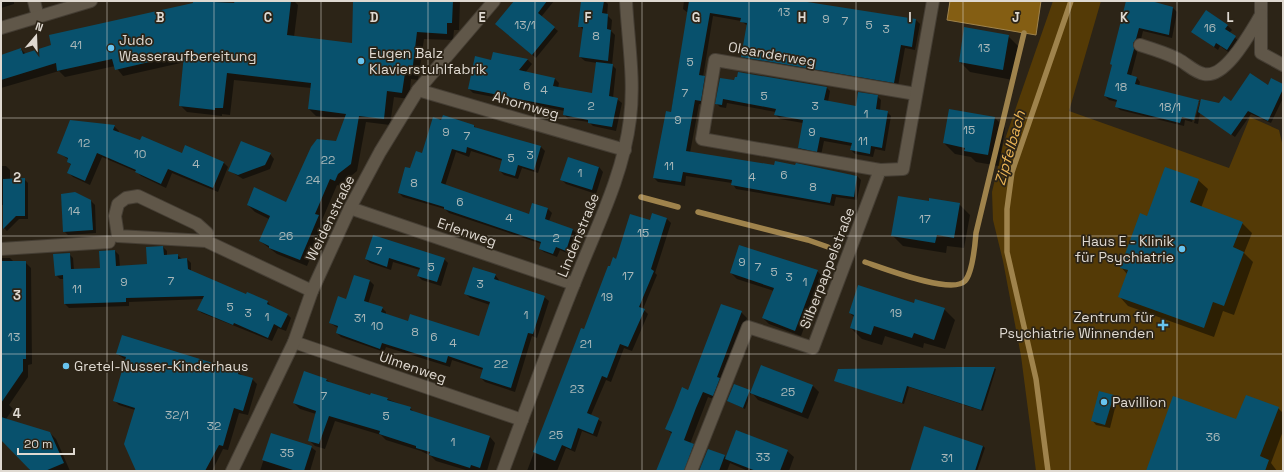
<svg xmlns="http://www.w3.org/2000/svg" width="1284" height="472" font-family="'Space Grotesk',sans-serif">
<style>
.green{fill:#543a06}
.water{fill:#845e13;stroke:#9f834c}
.shadow{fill:#0007}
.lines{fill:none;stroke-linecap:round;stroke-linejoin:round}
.stream{stroke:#9f834c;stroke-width:5.5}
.building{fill:#08516d}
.street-casing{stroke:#453e34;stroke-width:14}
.street{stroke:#605749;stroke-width:12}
.grid{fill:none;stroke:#dfd9d1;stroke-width:1;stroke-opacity:0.55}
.poi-dot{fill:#68c4f0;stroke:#2c2417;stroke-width:1.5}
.labels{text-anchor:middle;stroke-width:3.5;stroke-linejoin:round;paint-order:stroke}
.number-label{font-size:12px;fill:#a9b7b8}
.poi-label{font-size:14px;fill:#dfd9d1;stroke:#2c2417;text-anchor:start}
.street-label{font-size:14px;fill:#dfd9d1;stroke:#2c2417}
.water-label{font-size:15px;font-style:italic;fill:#ebb455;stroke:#2c2417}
.grid-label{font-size:13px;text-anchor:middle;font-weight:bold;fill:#dfd9d1;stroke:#2c2417;stroke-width:3.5;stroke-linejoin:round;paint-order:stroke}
</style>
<rect width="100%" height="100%" fill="#2c2417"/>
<path class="green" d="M 1053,1 L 1101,1 L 1069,111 L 1229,168 L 1250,117 L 1279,130 L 1283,147 L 1283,471 L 1036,471 L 1021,356 L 1003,261 L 993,220 L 992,192 L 1003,145 Z"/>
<path class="water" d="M 950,1 L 1041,1 L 1036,35 L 947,20 Z"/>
<g class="shadow">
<path d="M 1,1 L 14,1 L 14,4 L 1,8 Z"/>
<path d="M 194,1 L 207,4 L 207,1 L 261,4 L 261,1 L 294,1 L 298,5 L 294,37 L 353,44 L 354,1 L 460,1 L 459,30 L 454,30 L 453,40 L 424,39 L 418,80 L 411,79 L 409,99 L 394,97 L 390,125 L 366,122 L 357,171 L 345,181 L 342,187 L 337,185 L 322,220 L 325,223 L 307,266 L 277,254 L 260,241 L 269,219 L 255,212 L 248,205 L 286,203 L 337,142 L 345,119 L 316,116 L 309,109 L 311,88 L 234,80 L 230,115 L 222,114 L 222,116 L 187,112 L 180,105 L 185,62 L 123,76 L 115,66 L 65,77 L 59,71 L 1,88 L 1,56 L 21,49 L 26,54 L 194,4 Z"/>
<path d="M 527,1 L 554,1 L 541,17 L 558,31 L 536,58 L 500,28 Z"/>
<path d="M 582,1 L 605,1 L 608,4 L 607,15 L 612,20 L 611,31 L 615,35 L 612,65 L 616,69 L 613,98 L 617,99 L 622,103 L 616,131 L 593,126 L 589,122 L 568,119 L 564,114 L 565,111 L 473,93 L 469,89 L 492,61 L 494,53 L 528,60 L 532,64 L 525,73 L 555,79 L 559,83 L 558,88 L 593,94 L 597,63 L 585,61 L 580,57 L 584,31 L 580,26 Z"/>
<path d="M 684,1 L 798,1 L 916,20 L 920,24 L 915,50 L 905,48 L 898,86 L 746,60 L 742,56 L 748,26 L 741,21 L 713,16 L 703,77 L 708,81 L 704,105 L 699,104 L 690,153 L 775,167 L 857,176 L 861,180 L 857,200 L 836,197 L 834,206 L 736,189 L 732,183 L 686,176 L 685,186 L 658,182 L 654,178 L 671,113 L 688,13 L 683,9 Z"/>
<path d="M 1127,1 L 1147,1 L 1173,8 L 1177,12 L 1172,38 L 1143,31 L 1140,43 L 1136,47 L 1137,53 L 1131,76 L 1137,78 L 1140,82 L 1139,86 L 1199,101 L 1201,103 L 1220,104 L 1232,102 L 1269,86 L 1283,85 L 1283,98 L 1271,123 L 1251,114 L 1235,137 L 1200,113 L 1198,124 L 1194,123 L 1200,102 L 1198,102 L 1192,122 L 1185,120 L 1184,126 L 1120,110 L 1116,106 L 1117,102 L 1109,100 L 1105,96 L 1113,66 L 1111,64 Z"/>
<path d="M 1207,11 L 1228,26 L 1232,30 L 1229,33 L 1239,41 L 1231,54 L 1220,46 L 1218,50 L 1193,32 Z"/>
<path d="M 1008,36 L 1019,47 L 1013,80 L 970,72 L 960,62 Z"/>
<path d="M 720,79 L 826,87 L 830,91 L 828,102 L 857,107 L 877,96 L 881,100 L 880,111 L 887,112 L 891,116 L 885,151 L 875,149 L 873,157 L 855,154 L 851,150 L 852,146 L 824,141 L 821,155 L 803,152 L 799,148 L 803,123 L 780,119 L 776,115 L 776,112 L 727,103 L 726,108 L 720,107 L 716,103 Z"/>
<path d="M 995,118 L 1005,128 L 999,166 L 976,162 L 971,157 L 955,154 L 944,143 Z"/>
<path d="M 114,126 L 119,131 L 118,133 L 183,155 L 224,163 L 228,167 L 218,192 L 172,173 L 166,188 L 141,176 L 137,172 L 102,157 L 90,185 L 73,177 L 68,172 L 72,166 L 68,162 L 69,160 L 58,152 Z"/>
<path d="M 474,126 L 477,129 L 541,147 L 545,151 L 538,173 L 522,168 L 518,179 L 504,175 L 500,171 L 503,161 L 471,151 L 469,157 L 456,152 L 445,186 L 529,216 L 533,204 L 548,209 L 552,213 L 549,221 L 573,230 L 577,234 L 569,254 L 560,250 L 557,257 L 544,252 L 540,249 L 542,244 L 449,213 L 445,209 L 403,197 L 399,193 L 411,170 L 423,154 Z"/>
<path d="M 270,154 L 274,159 L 270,169 L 243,179 L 230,171 Z"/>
<path d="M 569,158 L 599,167 L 603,172 L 596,194 L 566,184 L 562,180 Z"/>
<path d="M 1,166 L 6,166 L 10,170 L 10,180 L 24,179 L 28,183 L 28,219 L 19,219 L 7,231 L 4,228 L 4,205 L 1,205 Z"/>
<path d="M 1198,180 L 1208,189 L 1201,208 L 1242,223 L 1252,233 L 1244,253 L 1253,262 L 1234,315 L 1223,311 L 1214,337 L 1128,306 L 1119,296 L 1127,274 L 1121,267 L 1148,217 Z"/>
<path d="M 91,201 L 95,205 L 96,233 L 68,235 L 64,231 Z"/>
<path d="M 929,203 L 959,204 L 970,215 L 964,248 L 947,246 L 946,253 L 903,246 L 892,235 Z"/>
<path d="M 667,219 L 671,223 L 655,273 L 657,275 L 643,309 L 648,314 L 632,351 L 624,348 L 611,382 L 606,380 L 591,415 L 602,422 L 597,437 L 582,431 L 575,452 L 566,448 L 557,471 L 527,471 L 581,329 L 584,330 L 610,268 L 650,222 Z"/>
<path d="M 373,236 L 444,259 L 448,263 L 441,286 L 422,280 L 418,276 L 420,270 L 393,262 L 391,270 L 370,263 L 366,259 Z"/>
<path d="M 163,247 L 167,251 L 167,255 L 177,255 L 182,259 L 187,259 L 191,263 L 191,272 L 247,295 L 268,302 L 271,307 L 287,314 L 291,318 L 286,331 L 278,328 L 272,341 L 202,313 L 198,310 L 203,299 L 129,302 L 129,306 L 69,308 L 65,304 L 64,279 L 60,279 L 56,275 L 69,254 L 73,258 L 74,270 L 101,268 L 100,252 L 115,251 L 119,255 L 120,267 L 148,265 Z"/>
<path d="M 1,258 L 10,258 L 14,262 L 25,262 L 31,268 L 32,364 L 28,365 L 28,377 L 9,405 L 13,409 L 6,419 L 50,433 L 56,439 L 70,471 L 30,471 L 25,460 L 1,439 Z"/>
<path d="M 817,271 L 823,277 L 801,336 L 769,324 L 763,318 L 774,291 L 737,279 L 731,273 Z"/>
<path d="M 495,275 L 499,280 L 499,281 L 544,297 L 549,301 L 537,338 L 532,336 L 515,392 L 485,382 L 481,378 L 483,370 L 452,360 L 450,367 L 386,347 L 384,352 L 341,337 L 337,333 L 338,328 L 330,323 L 347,300 L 370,281 L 374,285 L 368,304 L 382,308 L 386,312 L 386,314 L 408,322 L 480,337 L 490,305 L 470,298 L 466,294 Z"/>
<path d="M 914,304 L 944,309 L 955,320 L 945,349 L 924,343 L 923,348 L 885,336 L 882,345 L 862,339 L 851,328 L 855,318 L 850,313 Z"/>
<path d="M 741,312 L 747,318 L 723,383 L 719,401 L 708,397 L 690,444 L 699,451 L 692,471 L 658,471 L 672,434 L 667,429 L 688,391 Z"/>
<path d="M 117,354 L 238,372 L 243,376 L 252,379 L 257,384 L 248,415 L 239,413 L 228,450 L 223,449 L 212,471 L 137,471 L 135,410 L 119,405 L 114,400 L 126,360 Z"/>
<path d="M 994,368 L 996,369 L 983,411 L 909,387 L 904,404 L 835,380 Z"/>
<path d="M 304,373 L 327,380 L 331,384 L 371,396 L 387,399 L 410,408 L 415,413 L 490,437 L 495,443 L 487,471 L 469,471 L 436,461 L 431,456 L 421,451 L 386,440 L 381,435 L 335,421 L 325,449 L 315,446 L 309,440 L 316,414 L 300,409 L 294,403 Z"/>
<path d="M 813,386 L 819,392 L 808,419 L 758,400 L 752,393 Z"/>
<path d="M 749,391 L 751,393 L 745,409 L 728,401 Z"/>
<path d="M 1113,396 L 1117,400 L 1110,428 L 1096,425 L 1092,420 Z"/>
<path d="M 1278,408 L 1283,413 L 1283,431 L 1271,463 L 1277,471 L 1147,471 L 1237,420 Z"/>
<path d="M 272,434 L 311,447 L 316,451 L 310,471 L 260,471 Z"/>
<path d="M 983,446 L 985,448 L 977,471 L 911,471 Z"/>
<path d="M 787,451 L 794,457 L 789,471 L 748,471 L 730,463 L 727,471 L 699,471 L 724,456 L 726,458 Z"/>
</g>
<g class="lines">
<g class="stream">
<path d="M 641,197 L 678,207"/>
<path d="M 698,212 L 808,240 L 828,247"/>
<path d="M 865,262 C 883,268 952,295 965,281 C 973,272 975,245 976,233 L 1024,33"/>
<path d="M 1048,471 L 1036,379 L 1007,252 L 1007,209 L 1012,172 L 1071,1"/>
</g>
</g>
<g class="building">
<path d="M 193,1 L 234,3 L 235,1 L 291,1 L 287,35 L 352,43 L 353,1 L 453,1 L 452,23 L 447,23 L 447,34 L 417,32 L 412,73 L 405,73 L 402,93 L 387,91 L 384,119 L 359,116 L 351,164 L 338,174 L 335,181 L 330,179 L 315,214 L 319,215 L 300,260 L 269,248 L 269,246 L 259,241 L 270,216 L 247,205 L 254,187 L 286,202 L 311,147 L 317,139 L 336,141 L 346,114 L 308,109 L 311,83 L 227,73 L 223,108 L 215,108 L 215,110 L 179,106 L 184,54 L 115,70 L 112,59 L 57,71 L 56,63 L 1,80 L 1,55 L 21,48 L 23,54 L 51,45 L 49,35 L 193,3 Z"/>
<path d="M 514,1 L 547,1 L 538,13 L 555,27 L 532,55 L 495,24 Z"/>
<path d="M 581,1 L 604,1 L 602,13 L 608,14 L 607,29 L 611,30 L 608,61 L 579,57 L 583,27 L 578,27 Z"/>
<path d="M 689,1 L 801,1 L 916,19 L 912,47 L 901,45 L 894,83 L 741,57 L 747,23 L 740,22 L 741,18 L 710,13 L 699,75 L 705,76 L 701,101 L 695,100 L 686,151 L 774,165 L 775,161 L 795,165 L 796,163 L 857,176 L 854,197 L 832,194 L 830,203 L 731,185 L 732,180 L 683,172 L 681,182 L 653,178 L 666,111 L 671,112 Z"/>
<path d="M 1126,1 L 1151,1 L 1173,7 L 1169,35 L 1139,28 L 1136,39 L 1133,43 L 1134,49 L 1127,74 L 1137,77 L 1135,84 L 1199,100 L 1194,120 L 1182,117 L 1180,123 L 1115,107 L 1117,100 L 1104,96 L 1112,65 L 1110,64 Z"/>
<path d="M 1206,10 L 1228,25 L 1225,29 L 1236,36 L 1227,50 L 1216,43 L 1214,47 L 1191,32 Z"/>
<path d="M 964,27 L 1009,35 L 1003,70 L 959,62 Z"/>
<path d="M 493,52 L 528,59 L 519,70 L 555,78 L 553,86 L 592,93 L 596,62 L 613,64 L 609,96 L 618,98 L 612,127 L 588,123 L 588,120 L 563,115 L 564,108 L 468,89 L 475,56 L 491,60 Z"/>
<path d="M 738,72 L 827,87 L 824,100 L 856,106 L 858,92 L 878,95 L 876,109 L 888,111 L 882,148 L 871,146 L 870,154 L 850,150 L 852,143 L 820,137 L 817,152 L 798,148 L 803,120 L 774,115 L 776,109 L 723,99 L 722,105 L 715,104 L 720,78 L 734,80 L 735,77 L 737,77 Z"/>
<path d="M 1250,73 L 1268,85 L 1271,78 L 1283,84 L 1283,89 L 1268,121 L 1248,111 L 1231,135 L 1198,112 L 1201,99 L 1219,103 L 1224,96 L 1231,101 Z"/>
<path d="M 949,109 L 995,117 L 988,155 L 964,151 L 965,148 L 943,143 Z"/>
<path d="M 443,115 L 474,125 L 474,127 L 541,146 L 534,170 L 518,165 L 515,176 L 499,171 L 502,159 L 467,147 L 466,153 L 452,149 L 441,183 L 529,214 L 532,203 L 548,208 L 545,219 L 573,229 L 566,251 L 556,247 L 553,254 L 539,249 L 541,242 L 444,209 L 444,207 L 398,193 L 405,167 L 410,168 L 416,151 L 422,153 L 433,117 L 441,120 Z"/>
<path d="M 70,120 L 115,125 L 113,130 L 140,140 L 142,136 L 182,153 L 185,145 L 224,162 L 213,188 L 168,169 L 161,184 L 135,172 L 136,170 L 97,153 L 85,181 L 67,173 L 71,164 L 67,162 L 68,158 L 57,153 Z"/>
<path d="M 241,141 L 271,153 L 265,165 L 238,175 L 228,171 Z"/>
<path d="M 568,157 L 599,167 L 592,190 L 560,180 Z"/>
<path d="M 1165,167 L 1199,179 L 1190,202 L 1243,222 L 1233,247 L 1244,252 L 1224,306 L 1213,302 L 1204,328 L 1118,297 L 1128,270 L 1120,268 L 1140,213 L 1147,216 Z"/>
<path d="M 25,178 L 25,216 L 16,216 L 3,229 L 3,179 Z"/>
<path d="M 75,192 L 91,200 L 93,230 L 63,232 L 61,194 Z"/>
<path d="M 898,196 L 929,201 L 929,198 L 960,203 L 954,238 L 937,235 L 935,243 L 891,236 Z"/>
<path d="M 652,213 L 667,218 L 651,269 L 654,271 L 639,307 L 645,309 L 628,347 L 620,344 L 607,378 L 602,376 L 587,413 L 599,418 L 593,434 L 578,428 L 571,449 L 562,445 L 555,461 L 533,452 L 581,328 L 584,329 L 608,266 L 610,266 L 613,257 L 616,259 L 630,214 L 650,220 Z"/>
<path d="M 373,235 L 445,258 L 437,282 L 417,276 L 420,268 L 389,258 L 387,267 L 365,259 Z"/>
<path d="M 739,245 L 818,270 L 795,331 L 762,318 L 774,288 L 730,273 Z"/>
<path d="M 163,246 L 164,255 L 178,254 L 178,259 L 187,258 L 188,269 L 246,294 L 247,292 L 268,301 L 267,304 L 288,314 L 281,328 L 274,324 L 268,338 L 234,323 L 233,325 L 197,310 L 204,296 L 126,298 L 126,302 L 64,304 L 63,275 L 55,276 L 53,254 L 70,253 L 71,269 L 100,268 L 99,251 L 115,250 L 116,266 L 147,264 L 146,247 Z"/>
<path d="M 1,261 L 26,261 L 26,359 L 23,359 L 23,371 L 1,403 Z"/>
<path d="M 473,267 L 496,274 L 494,279 L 545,296 L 533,334 L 528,333 L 511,388 L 480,378 L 483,368 L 448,356 L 446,363 L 382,343 L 380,349 L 336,333 L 338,326 L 329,323 L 338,296 L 346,299 L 354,275 L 370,280 L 364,301 L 383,307 L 381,312 L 408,321 L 410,314 L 479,336 L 490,302 L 464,294 Z"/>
<path d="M 858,285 L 914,303 L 915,299 L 945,308 L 934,340 L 914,333 L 912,338 L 874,326 L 871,335 L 850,328 L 854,315 L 849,313 Z"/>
<path d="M 721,304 L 742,311 L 717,377 L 720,378 L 713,396 L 703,392 L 696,408 L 684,440 L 694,444 L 684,471 L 656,471 L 672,432 L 665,429 L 674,408 L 682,387 L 688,390 Z"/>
<path d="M 122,335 L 239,371 L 238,374 L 253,378 L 243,411 L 234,408 L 223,446 L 219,445 L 205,471 L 136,471 L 124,444 L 135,408 L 113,401 L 126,357 L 116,354 Z"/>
<path d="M 761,365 L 813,385 L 802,413 L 750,393 Z"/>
<path d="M 957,367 L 995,367 L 981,410 L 907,386 L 902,403 L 834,381 L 838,369 Z"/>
<path d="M 304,371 L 327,379 L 326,381 L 370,395 L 371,393 L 388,398 L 387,400 L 411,407 L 410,410 L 490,436 L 480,468 L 471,465 L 470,468 L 429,455 L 430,452 L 416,448 L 416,446 L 379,434 L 380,431 L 329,416 L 319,444 L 308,441 L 316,411 L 293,403 Z"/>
<path d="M 734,384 L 750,390 L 743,408 L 727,401 Z"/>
<path d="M 1099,391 L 1114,395 L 1105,425 L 1091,421 Z"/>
<path d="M 1246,395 L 1279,407 L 1260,456 L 1269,460 L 1265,471 L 1146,471 L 1173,396 L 1236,419 Z"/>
<path d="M 1,417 L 50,432 L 64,463 L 45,471 L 31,471 L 1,440 Z"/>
<path d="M 924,426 L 983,446 L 975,471 L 910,471 Z"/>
<path d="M 736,430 L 788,450 L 780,471 L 756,471 L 725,459 Z"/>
<path d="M 271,433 L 312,446 L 304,471 L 296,471 L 262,460 Z"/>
<path d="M 708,449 L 725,455 L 719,471 L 699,471 Z"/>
</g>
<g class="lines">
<g class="street-casing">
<g id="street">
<path d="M 34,1 L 38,17"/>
<path d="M 1261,1 L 1261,53 L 1283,65"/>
<path d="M 1,28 L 91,1"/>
<path d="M 1140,45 C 1153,49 1166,53 1178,59 C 1187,64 1194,72 1204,74 C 1226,79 1251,31 1261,15"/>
<path d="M 418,90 L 625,150"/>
<path d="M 880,170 L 702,139 L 715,60 L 916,94"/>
<path d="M 350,208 L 574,284"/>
<path d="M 206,241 L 207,233 L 197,224 L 138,196 L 126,198 L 118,204 L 115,216 L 118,236 L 206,241 L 312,291"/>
<path d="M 1,249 L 109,242"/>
<path d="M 294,342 L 522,420"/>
<path d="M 232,471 L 294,342 L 312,291 L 350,208 L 380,152 L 418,90 L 494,1"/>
<path d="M 503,471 C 526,409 549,346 574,284 C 595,230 623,177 630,119 C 635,80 628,40 626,1"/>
<path d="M 691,471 L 748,327 L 813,348 L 880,170 L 903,169 L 933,1"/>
</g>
</g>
<use href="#street" class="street"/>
</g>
<path class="grid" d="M 107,1 L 107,471M 214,1 L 214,471M 321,1 L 321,471M 428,1 L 428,471M 535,1 L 535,471M 642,1 L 642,471M 749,1 L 749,471M 856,1 L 856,471M 963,1 L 963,471M 1070,1 L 1070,471M 1177,1 L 1177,471M 1,118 L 1283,118M 1,236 L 1283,236M 1,354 L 1283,354"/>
<g class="poi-dot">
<circle cx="111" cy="48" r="4"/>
<circle cx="361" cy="61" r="4"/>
<circle cx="1182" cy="249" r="4"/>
<path d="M1161 319h4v4h4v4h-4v4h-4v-4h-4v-4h4z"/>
<circle cx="66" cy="366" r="4"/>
<circle cx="1104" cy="402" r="4"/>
</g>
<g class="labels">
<g class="number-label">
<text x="784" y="16">13</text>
<text x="826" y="23">9</text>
<text x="845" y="25">7</text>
<text x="525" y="29">13/1</text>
<text x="869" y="29">5</text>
<text x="1210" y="32">16</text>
<text x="886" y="33">3</text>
<text x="596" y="40">8</text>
<text x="76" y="49">41</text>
<text x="984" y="52">13</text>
<text x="690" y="66">5</text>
<text x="527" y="90">6</text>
<text x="1121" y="91">18</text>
<text x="544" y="94">4</text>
<text x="685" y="97">7</text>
<text x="764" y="100">5</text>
<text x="591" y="110">2</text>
<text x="815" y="110">3</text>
<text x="1170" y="111">18/1</text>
<text x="866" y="118">1</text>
<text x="678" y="124">9</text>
<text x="969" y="134">15</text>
<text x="446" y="136">9</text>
<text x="812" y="136">9</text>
<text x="467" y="140">7</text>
<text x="863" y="145">11</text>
<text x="84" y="147">12</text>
<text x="140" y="158">10</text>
<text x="530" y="159">3</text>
<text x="511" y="162">5</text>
<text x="328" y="164">22</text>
<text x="196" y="168">4</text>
<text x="669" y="170">11</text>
<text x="580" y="177">1</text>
<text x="784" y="179">6</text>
<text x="752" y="181">4</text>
<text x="313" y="184">24</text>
<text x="414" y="187">8</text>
<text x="813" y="191">8</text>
<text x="460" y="206">6</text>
<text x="74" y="215">14</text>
<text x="509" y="222">4</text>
<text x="925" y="223">17</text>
<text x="643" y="237">15</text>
<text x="286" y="240">26</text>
<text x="556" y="242">2</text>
<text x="379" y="255">7</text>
<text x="742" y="266">9</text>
<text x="431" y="271">5</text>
<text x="758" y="271">7</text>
<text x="774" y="276">5</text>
<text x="628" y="280">17</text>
<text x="789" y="281">3</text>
<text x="171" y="285">7</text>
<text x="124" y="286">9</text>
<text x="805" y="286">1</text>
<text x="480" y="288">3</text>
<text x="77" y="293">11</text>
<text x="607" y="301">19</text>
<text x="230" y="311">5</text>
<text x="248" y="317">3</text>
<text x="896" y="317">19</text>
<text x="526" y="319">1</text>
<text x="267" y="321">1</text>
<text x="360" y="322">31</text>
<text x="377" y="330">10</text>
<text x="415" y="336">8</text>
<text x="14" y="341">13</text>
<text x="434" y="341">6</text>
<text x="453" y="347">4</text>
<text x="586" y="348">21</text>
<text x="501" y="368">22</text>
<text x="577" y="393">23</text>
<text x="788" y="396">25</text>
<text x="324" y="400">7</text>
<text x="177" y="419">32/1</text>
<text x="386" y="420">5</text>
<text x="214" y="430">32</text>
<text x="556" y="439">25</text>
<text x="1213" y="441">36</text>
<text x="453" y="446">1</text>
<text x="287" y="457">35</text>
<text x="763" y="461">33</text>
<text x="947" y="462">31</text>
</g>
<g class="poi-label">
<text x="119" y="45">Judo<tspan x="119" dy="16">Wasseraufbereitung</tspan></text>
<text x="369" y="58">Eugen Balz<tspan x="369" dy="16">Klavierstuhlfabrik</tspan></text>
<text x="1174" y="246" text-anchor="end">Haus E - Klinik<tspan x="1174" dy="16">für Psychiatrie</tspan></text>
<text x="1154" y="322" text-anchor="end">Zentrum für<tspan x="1154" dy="16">Psychiatrie Winnenden</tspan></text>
<text x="74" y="371">Gretel-Nusser-Kinderhaus</text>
<text x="1112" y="407">Pavillion</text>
</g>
<g class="street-label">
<text transform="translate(772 54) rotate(10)" y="5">Oleanderweg</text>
<text transform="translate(526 105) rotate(16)" y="5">Ahornweg</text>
<text transform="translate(330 218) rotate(-64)" y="5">Weidenstraße</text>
<text transform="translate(467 232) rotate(19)" y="5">Erlenweg</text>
<text transform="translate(578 235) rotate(-68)" y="5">Lindenstraße</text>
<text transform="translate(827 268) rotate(-69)" y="5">Silberpappelstraße</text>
<text transform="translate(413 367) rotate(19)" y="5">Ulmenweg</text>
</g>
<g class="water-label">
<text transform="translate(1010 148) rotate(-74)" y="5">Zipfelbach</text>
</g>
</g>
<g class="grid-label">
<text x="160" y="22">B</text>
<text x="268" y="22">C</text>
<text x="374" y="22">D</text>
<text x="482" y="22">E</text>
<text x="588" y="22">F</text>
<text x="696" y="22">G</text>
<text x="802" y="22">H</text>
<text x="910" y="22">I</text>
<text x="1016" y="22">J</text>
<text x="1124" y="22">K</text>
<text x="1230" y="22">L</text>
<text x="17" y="182">2</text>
<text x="17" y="300">3</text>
<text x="17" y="418">4</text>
</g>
<rect width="1284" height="472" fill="none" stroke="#dfd9d1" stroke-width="4"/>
<g transform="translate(36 36) rotate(19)" stroke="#2c2417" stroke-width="3" paint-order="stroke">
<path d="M0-3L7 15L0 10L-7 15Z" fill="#dfd9d1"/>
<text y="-6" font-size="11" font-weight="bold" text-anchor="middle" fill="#dfd9d1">N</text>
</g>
<path d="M18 448v6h56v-6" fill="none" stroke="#dfd9d1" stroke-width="2"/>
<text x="24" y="448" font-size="12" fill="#dfd9d1" stroke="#2c2417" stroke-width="3" paint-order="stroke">20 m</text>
</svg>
